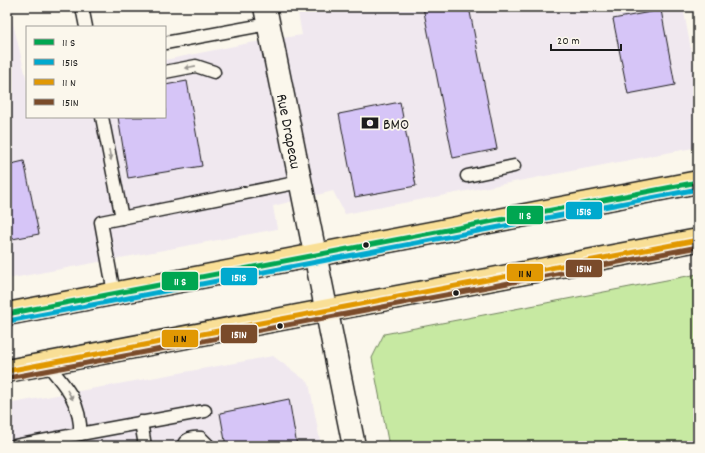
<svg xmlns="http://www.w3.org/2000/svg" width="705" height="453" font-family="Dekko,sans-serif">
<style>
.built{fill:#f0e8ef}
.green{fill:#c7e9a2;stroke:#72825f}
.building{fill:#d6c5f7;stroke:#1c1c1c}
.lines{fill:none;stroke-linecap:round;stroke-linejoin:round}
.lane-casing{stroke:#1c1c1c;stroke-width:15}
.street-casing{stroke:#1c1c1c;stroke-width:25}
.primary-casing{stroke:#1c1c1c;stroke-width:25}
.lane{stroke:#fbf7ec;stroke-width:12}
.street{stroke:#fbf7ec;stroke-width:22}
.primary{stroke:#f9df96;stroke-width:22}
.bus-1-casing{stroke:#fbf7ec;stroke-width:8}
.bus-2-casing{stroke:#fbf7ec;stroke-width:8}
.bus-3-casing{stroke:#fbf7ec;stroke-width:8}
.bus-4-casing{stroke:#fbf7ec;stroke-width:8}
.bus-1{stroke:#00a651;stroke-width:5}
.bus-2{stroke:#00a9ce;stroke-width:5}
.bus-3{stroke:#e19803;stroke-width:5}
.bus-4{stroke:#7a4b2a;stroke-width:5}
.oneway{fill:#97948e}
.bus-dot{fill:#1c1c1c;stroke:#fbf7ec;stroke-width:1.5}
.labels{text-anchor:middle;stroke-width:3.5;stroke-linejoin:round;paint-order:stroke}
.poi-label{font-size:16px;fill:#1c1c1c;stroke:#fbf7ec;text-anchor:start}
.street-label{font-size:16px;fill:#1c1c1c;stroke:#fbf7ec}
.line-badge{stroke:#fbf7ec;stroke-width:1.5}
.badge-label{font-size:11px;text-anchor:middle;font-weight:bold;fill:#fff}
.pale-badge-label{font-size:11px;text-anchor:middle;font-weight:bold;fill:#111}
</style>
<rect width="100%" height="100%" fill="#fbf7ec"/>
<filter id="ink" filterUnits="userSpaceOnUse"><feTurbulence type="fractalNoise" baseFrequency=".025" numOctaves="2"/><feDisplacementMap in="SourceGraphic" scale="8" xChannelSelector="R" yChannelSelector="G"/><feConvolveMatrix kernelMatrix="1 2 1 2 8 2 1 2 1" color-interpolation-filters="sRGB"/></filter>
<g filter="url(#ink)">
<g class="built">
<path d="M 7,7 L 9,7 L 27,81 L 27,117 L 165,117 L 165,60 L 249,43 L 302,35 L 297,7 L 683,7 L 698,86 L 698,147 L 345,214 L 333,191 L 273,206 L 277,229 L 7,279 Z"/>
<path d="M 273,356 L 309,383 L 321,446 L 7,446 L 7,404 Z"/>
</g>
<path class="green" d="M 698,274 L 698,446 L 389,446 L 372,358 L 384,334 Z"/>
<g class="building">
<path d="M 423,7 L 469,7 L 497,149 L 453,158 Z"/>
<path d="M 661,10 L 675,85 L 628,94 L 613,19 Z"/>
<path d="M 187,81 L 202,166 L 128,178 L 118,117 L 165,117 L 165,85 Z"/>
<path d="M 400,102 L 416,186 L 355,197 L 339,114 Z"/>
<path d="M 24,161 L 39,234 L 7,240 L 7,165 Z"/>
<path d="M 289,399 L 297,446 L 226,446 L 220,413 Z"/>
</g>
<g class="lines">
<g class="lane-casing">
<g id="lane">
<path d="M 82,7 L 86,27"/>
<path d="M 165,43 L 268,24"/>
<path d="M 165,72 L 196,66 L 214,72"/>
<path d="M 102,117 L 122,218"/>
<path d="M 467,176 L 514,166"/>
<path d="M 114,293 L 101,222 L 300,182"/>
<path d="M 47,364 C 65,385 82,404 80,434"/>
<path d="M 141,422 L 145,446"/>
<path d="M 15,446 L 205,411"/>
<path d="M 183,446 C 186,438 193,437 201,438 L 209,446"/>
</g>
</g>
<g class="street-casing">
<path id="street" d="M 265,7 L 354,446"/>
</g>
<g class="primary-casing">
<g id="primary">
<path d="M 7,314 L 698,182"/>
<path d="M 7,371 L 698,240"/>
</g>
</g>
<use href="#lane" class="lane"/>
<use href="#street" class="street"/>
<use href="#primary" class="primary"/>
<g class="bus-1-casing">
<path id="bus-1" d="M 7,314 L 698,182"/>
</g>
<g class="bus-2-casing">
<path id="bus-2" d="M 8,321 L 698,189"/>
</g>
<g class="bus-3-casing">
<path id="bus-3" d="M 7,371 L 698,240"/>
</g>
<g class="bus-4-casing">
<path id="bus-4" d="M 8,378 L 698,247"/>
</g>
<use href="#bus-1" class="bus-1"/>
<use href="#bus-2" class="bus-2"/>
<use href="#bus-3" class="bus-3"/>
<use href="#bus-4" class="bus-4"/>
</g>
<defs><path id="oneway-solid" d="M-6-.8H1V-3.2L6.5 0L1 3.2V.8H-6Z"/></defs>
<g class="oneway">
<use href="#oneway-solid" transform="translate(190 67) rotate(169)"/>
<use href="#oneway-solid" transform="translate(110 155) rotate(79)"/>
<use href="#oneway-solid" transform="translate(70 395) rotate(59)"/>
</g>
</g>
<defs>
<g id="bank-bare" transform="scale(1.38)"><path d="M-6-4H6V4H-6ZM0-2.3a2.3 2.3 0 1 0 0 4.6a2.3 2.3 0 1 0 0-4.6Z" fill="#1c1c1c" stroke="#fbf7ec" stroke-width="2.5" paint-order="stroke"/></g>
</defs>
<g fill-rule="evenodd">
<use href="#bank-bare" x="370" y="123"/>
</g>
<g class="bus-dot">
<circle cx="366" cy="245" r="3.5"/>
<circle cx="456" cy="293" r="3.5"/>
<circle cx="280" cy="326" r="3.5"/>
</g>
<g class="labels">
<g class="poi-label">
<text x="383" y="129">BMO</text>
</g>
<g class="street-label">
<text transform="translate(290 131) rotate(79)" y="6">Rue Drapeau</text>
</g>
</g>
<g class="line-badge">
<rect x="565" y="201" width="38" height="19" rx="4" fill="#00a9ce"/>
<rect x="506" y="205" width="38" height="20" rx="4" fill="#00a651"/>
<rect x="565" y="259" width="38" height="19" rx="4" fill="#7a4b2a"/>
<rect x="506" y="263" width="38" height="19" rx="4" fill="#e19803"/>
<rect x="220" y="267" width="38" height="19" rx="4" fill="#00a9ce"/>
<rect x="161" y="271" width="38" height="20" rx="4" fill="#00a651"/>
<rect x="220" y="324" width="38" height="20" rx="4" fill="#7a4b2a"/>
<rect x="161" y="329" width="38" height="19" rx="4" fill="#e19803"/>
</g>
<g class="badge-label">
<text x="584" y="215">151S</text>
<text x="525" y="219">11 S</text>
<text x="584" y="272">151N</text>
<text x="239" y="281">151S</text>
<text x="180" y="285">11 S</text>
<text x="239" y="338">151N</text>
</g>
<g class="pale-badge-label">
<text x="525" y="277">11 N</text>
<text x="180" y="342">11 N</text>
</g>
<rect width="705" height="453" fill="none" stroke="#fbf7ec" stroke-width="24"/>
<rect x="12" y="12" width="681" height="429" fill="none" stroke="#1c1c1c" stroke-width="1.5" filter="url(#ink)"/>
<rect x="26" y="26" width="140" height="92" fill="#fbf7ec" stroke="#a29f99"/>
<rect x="34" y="39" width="20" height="6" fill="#00a651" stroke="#a29f99"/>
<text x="62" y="46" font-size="12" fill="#1c1c1c">11 S</text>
<rect x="34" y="59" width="20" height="6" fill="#00a9ce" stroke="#a29f99"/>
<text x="62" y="66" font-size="12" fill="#1c1c1c">151S</text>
<rect x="34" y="79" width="20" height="6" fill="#e19803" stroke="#a29f99"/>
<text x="62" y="86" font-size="12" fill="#1c1c1c">11 N</text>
<rect x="34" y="99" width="20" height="6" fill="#7a4b2a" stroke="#a29f99"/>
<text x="62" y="106" font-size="12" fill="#1c1c1c">151N</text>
<path d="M551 44v6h70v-6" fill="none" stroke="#1c1c1c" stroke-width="2"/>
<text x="557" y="44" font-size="12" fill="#1c1c1c" stroke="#fbf7ec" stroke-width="3" paint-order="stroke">20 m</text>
</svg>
